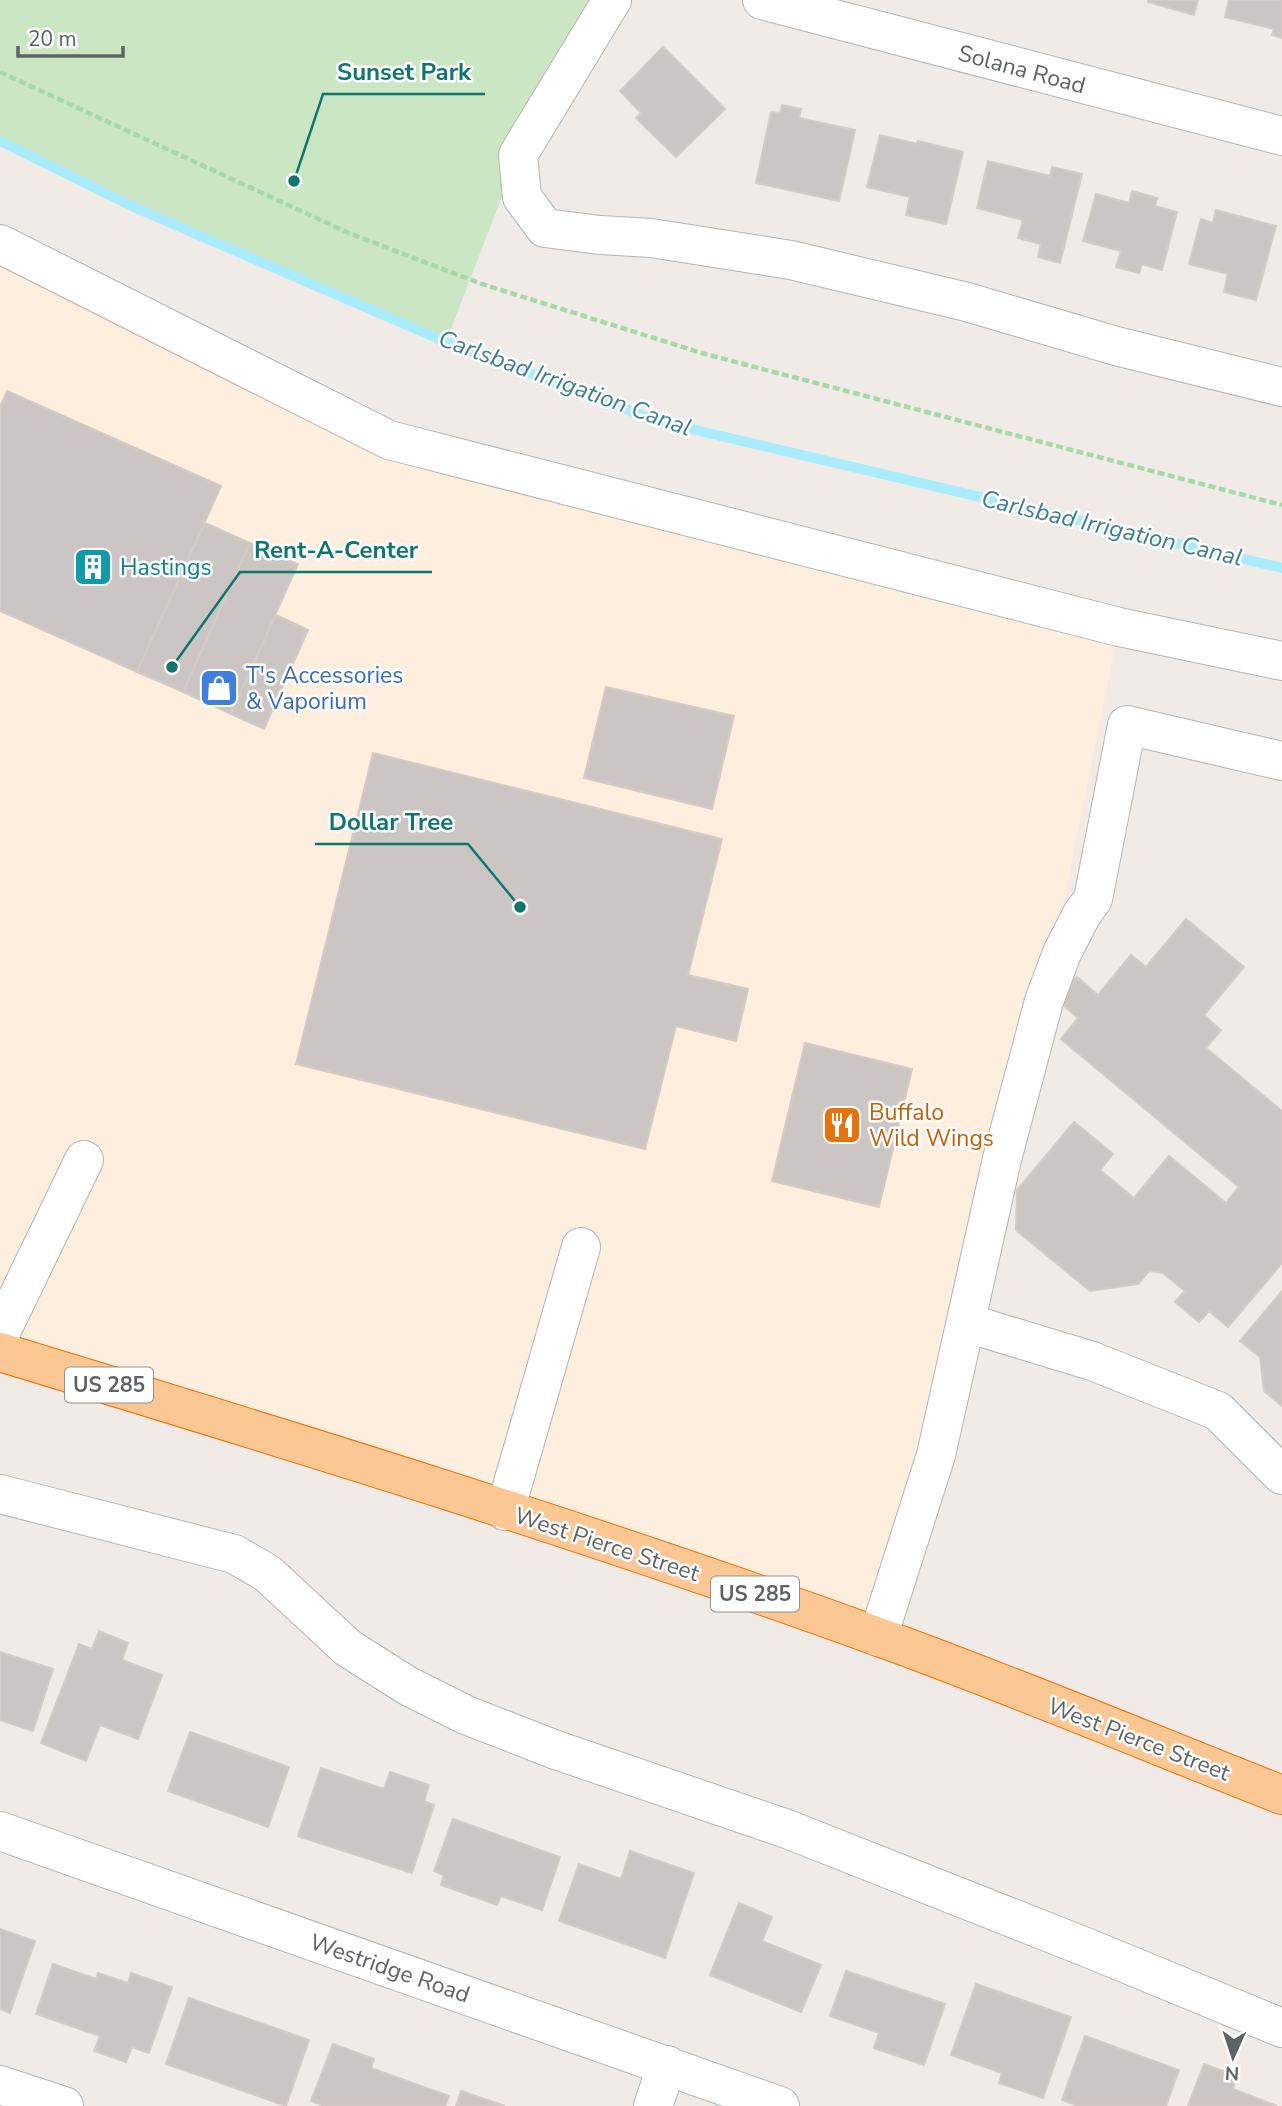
<svg xmlns="http://www.w3.org/2000/svg" width="1282" height="2106" font-family="'Nunito Sans',sans-serif">
<style>
.commercial{fill:#fdeedd}
.green{fill:#cbe6c3}
.lines{fill:none;stroke-linecap:round;stroke-linejoin:round}
.stream{stroke:#a8ecfd;stroke-width:10}
.building{fill:#cbc6c3;stroke:#d4ccc4;stroke-width:2}
.minor-casing{stroke:#b1b5b8;stroke-width:40}
.highway-casing{stroke:#f16f04;stroke-width:40}
.path{stroke:#a7d8a8;stroke-width:4.5;stroke-dasharray:7 3.5;stroke-linecap:butt}
.minor{stroke:#fff;stroke-width:38}
.highway{stroke:#fbc792;stroke-width:38}
.labels{text-anchor:middle;stroke-width:5;stroke-linejoin:round;paint-order:stroke}
.shield{fill:#fff;stroke:#8e9294;stroke-width:2}
.shield-label{font-size:21px;font-weight:bold;fill:#5e6366}
.street-label{font-size:23px;fill:#5e6366;stroke:#fff}
.culture-label{font-size:23px;fill:#0d838f;stroke:#fff;text-anchor:start}
.shop-label{font-size:23px;fill:#366cbe;stroke:#fff;text-anchor:start}
.food-label{font-size:23px;fill:#c56008;stroke:#fff;text-anchor:start}
.water-label{font-size:24px;font-style:italic;fill:#3c7d96;stroke:#fff}
.leader{fill:none;stroke:#0f766e;stroke-width:2.5}
.callout-dot{fill:#0f766e;stroke:#fff;stroke-width:2.5}
.callout-label{font-size:24px;text-anchor:middle;font-weight:bold;fill:#0f766e;stroke:#fff;stroke-width:5;stroke-linejoin:round;paint-order:stroke}
</style>
<rect width="100%" height="100%" fill="#f0ebe6"/>
<path class="commercial" d="M 0,254 L 389,440 L 1119,627 L 1044,1001 L 878,1637 L 0,1352 Z"/>
<path class="green" d="M 0,0 L 612,0 L 518,155 L 446,342 L 136,208 L 0,141 Z"/>
<g class="lines">
<path class="stream" d="M 0,141 L 136,208 L 446,342 L 657,421 L 1282,568"/>
</g>
<g class="building">
<path d="M 1148,0 L 1198,0 L 1194,15 L 1148,2 Z"/>
<path d="M 1229,0 L 1282,0 L 1282,38 L 1272,35 L 1274,29 L 1225,17 Z"/>
<path d="M 663,47 L 725,109 L 676,157 L 636,118 L 641,113 L 620,91 Z"/>
<path d="M 782,105 L 801,109 L 799,118 L 855,130 L 839,201 L 756,183 L 771,112 L 780,113 Z"/>
<path d="M 880,135 L 917,144 L 918,141 L 963,152 L 946,224 L 906,215 L 910,197 L 867,187 Z"/>
<path d="M 988,161 L 1050,176 L 1052,167 L 1082,174 L 1060,263 L 1038,257 L 1041,244 L 1018,238 L 1023,220 L 977,208 Z"/>
<path d="M 1132,191 L 1157,198 L 1155,206 L 1177,212 L 1162,270 L 1142,264 L 1139,273 L 1116,267 L 1121,251 L 1083,241 L 1096,194 L 1129,203 Z"/>
<path d="M 1216,210 L 1276,226 L 1256,300 L 1224,292 L 1228,274 L 1189,264 L 1201,219 L 1213,223 Z"/>
<path d="M 7,391 L 221,486 L 137,672 L 0,611 L 0,407 Z"/>
<path d="M 205,523 L 250,543 L 183,692 L 137,672 Z"/>
<path d="M 250,543 L 298,564 L 231,714 L 183,692 Z"/>
<path d="M 276,615 L 308,630 L 264,729 L 231,714 Z"/>
<path d="M 606,687 L 734,716 L 712,809 L 584,778 Z"/>
<path d="M 373,753 L 722,839 L 688,975 L 748,989 L 736,1041 L 676,1026 L 645,1149 L 296,1064 Z"/>
<path d="M 1186,919 L 1244,967 L 1204,1015 L 1221,1030 L 1206,1048 L 1282,1111 L 1282,1263 L 1228,1327 L 1209,1311 L 1199,1322 L 1175,1302 L 1185,1291 L 1163,1273 L 1149,1271 L 1138,1284 L 1090,1291 L 1016,1230 L 1017,1190 L 1074,1122 L 1113,1154 L 1100,1170 L 1134,1198 L 1169,1156 L 1226,1203 L 1239,1187 L 1061,1039 L 1078,1018 L 1057,1000 L 1077,977 L 1098,995 L 1131,955 L 1146,967 Z"/>
<path d="M 805,1043 L 912,1069 L 879,1207 L 772,1181 Z"/>
<path d="M 1282,1291 L 1282,1406 L 1264,1391 L 1260,1357 L 1240,1341 Z"/>
<path d="M 99,1631 L 128,1643 L 122,1660 L 162,1675 L 138,1739 L 100,1725 L 86,1761 L 41,1743 L 79,1644 L 92,1649 Z"/>
<path d="M 0,1652 L 53,1669 L 33,1731 L 0,1720 Z"/>
<path d="M 190,1732 L 289,1767 L 268,1827 L 168,1791 Z"/>
<path d="M 321,1768 L 384,1789 L 390,1772 L 429,1785 L 424,1801 L 434,1805 L 412,1873 L 298,1836 Z"/>
<path d="M 453,1819 L 560,1857 L 542,1910 L 501,1896 L 497,1905 L 441,1885 L 444,1875 L 434,1871 Z"/>
<path d="M 630,1851 L 694,1873 L 665,1958 L 559,1921 L 579,1864 L 621,1879 Z"/>
<path d="M 739,1903 L 772,1917 L 762,1941 L 821,1965 L 801,2012 L 710,1975 Z"/>
<path d="M 0,1929 L 35,1941 L 10,2013 L 0,2009 Z"/>
<path d="M 53,1964 L 96,1979 L 98,1973 L 128,1983 L 131,1973 L 172,1987 L 149,2053 L 132,2047 L 126,2062 L 94,2051 L 100,2036 L 36,2014 Z"/>
<path d="M 846,1971 L 945,2004 L 924,2065 L 874,2048 L 879,2033 L 830,2016 Z"/>
<path d="M 976,1984 L 1071,2017 L 1043,2098 L 999,2083 L 1002,2073 L 951,2055 Z"/>
<path d="M 189,1998 L 309,2040 L 286,2106 L 166,2064 Z"/>
<path d="M 1085,2036 L 1179,2070 L 1166,2106 L 1078,2106 L 1062,2100 Z"/>
<path d="M 333,2044 L 374,2059 L 371,2068 L 449,2096 L 445,2106 L 324,2106 L 311,2101 Z"/>
<path d="M 1204,2064 L 1237,2076 L 1233,2089 L 1277,2106 L 1188,2106 Z"/>
<path d="M 461,2091 L 505,2106 L 456,2106 Z"/>
</g>
<g class="lines">
<g class="minor-casing">
<g id="minor">
<path d="M 612,0 L 518,155 L 522,197 L 545,228 L 600,235 L 651,238 L 791,260 L 967,302 L 1116,346 L 1282,387"/>
<path d="M 762,0 L 1282,136"/>
<path d="M 0,244 L 389,440 L 1119,627 L 1282,661"/>
<path d="M 967,1323 L 1092,1361 L 1218,1411 L 1282,1475"/>
<path d="M 0,1334 L 84,1160"/>
<path d="M 0,1494 L 234,1554 L 267,1573 L 348,1648 L 408,1686 L 466,1715 L 556,1750 L 787,1829 L 1093,1950 L 1282,2028"/>
<path d="M 505,1511 L 581,1247"/>
<path d="M 878,1637 L 936,1455 L 1002,1159 L 1044,1001 L 1062,953 L 1082,914 L 1093,899 L 1127,725 L 1282,761"/>
<path d="M 0,1831 L 780,2106"/>
<path d="M 0,2085 L 64,2106"/>
<path d="M 653,2106 L 667,2065"/>
</g>
</g>
<g class="highway-casing">
<path id="highway" d="M 0,1352 C 293,1441 587,1531 876,1636 C 1012,1685 1147,1742 1282,1795"/>
</g>
<path class="path" d="M 0,72 L 351,234 L 482,284 L 705,354 L 1282,505"/>
<use href="#minor" class="minor"/>
<use href="#highway" class="highway"/>
</g>
<defs>
<g id="building-square" transform="scale(2.0125)"><rect x="-9" y="-9" width="18" height="18" rx="4" fill="#0f9aa8" stroke="#fff"/><path d="M-4-6H4V6H1V3H-1V6H-4ZM-2.5-4.3h1.7v1.8h-1.7ZM.8-4.3h1.7v1.8H.8ZM-2.5-1h1.7V.8h-1.7ZM.8-1h1.7V.8H.8Z" fill="#fff"/></g>
<g id="shop-square" transform="scale(2.0125)"><rect x="-9" y="-9" width="18" height="18" rx="4" fill="#3f7fe0" stroke="#fff"/><path d="M-5-2.5h2.3a2.7 3.5 0 0 1 5.4 0H5L5.5 6h-11ZM-1.5-2.5h3a1.5 2.3 0 0 0-3 0Z" fill="#fff"/></g>
<g id="restaurant-square" transform="scale(2.0125)"><rect x="-9" y="-9" width="18" height="18" rx="4" fill="#e8710a" stroke="#fff"/><path d="M-5-6h1v4h1v-4h1v4h1v-4h1v5L-1.5 .5V6h-2V.5L-5-1ZM5-6V6H3V1.5H1.5Q1.5-4 5-6Z" fill="#fff"/></g>
</defs>
<g fill-rule="evenodd">
<use href="#building-square" x="93" y="567"/>
<use href="#shop-square" x="219" y="688"/>
<use href="#restaurant-square" x="842" y="1125"/>
</g>
<g class="labels">
<g class="shield">
<rect x="65" y="1367.5" width="88" height="35" rx="5"/>
<rect x="711" y="1576.5" width="88" height="35" rx="5"/>
</g>
<g class="shield-label">
<text x="109" y="1392">US 285</text>
<text x="755" y="1601">US 285</text>
</g>
<g class="street-label">
<text transform="translate(1022 69) rotate(15)" y="8">Solana Road</text>
<text transform="translate(607 1544) rotate(18)" y="8">West Pierce Street</text>
<text transform="translate(1139 1739) rotate(21)" y="8">West Pierce Street</text>
<text transform="translate(390 1968) rotate(19)" y="8">Westridge Road</text>
</g>
<g class="culture-label">
<text x="120" y="575">Hastings</text>
</g>
<g class="shop-label">
<text x="246" y="683">T's Accessories<tspan x="246" dy="26">&amp; Vaporium</tspan></text>
</g>
<g class="food-label">
<text x="869" y="1120">Buffalo<tspan x="869" dy="26">Wild Wings</tspan></text>
</g>
<g class="water-label">
<text transform="translate(565 383) rotate(20)" y="8">Carlsbad Irrigation Canal</text>
<text transform="translate(1112 528) rotate(13)" y="8">Carlsbad Irrigation Canal</text>
</g>
</g>
<path class="leader" d="M294 181L323 94H485M172 667L240 572H432M520 907L468 844H315"/>
<g class="callout-dot">
<circle cx="294" cy="181" r="7"/>
<circle cx="172" cy="667" r="7"/>
<circle cx="520" cy="907" r="7"/>
</g>
<g class="callout-label">
<text x="404" y="80">Sunset Park</text>
<text x="336" y="558">Rent-A-Center</text>
<text x="391" y="830">Dollar Tree</text>
</g>
<g transform="translate(1233 2057) rotate(183)" stroke="#ffffff" stroke-width="5" paint-order="stroke">
<path d="M0-5L12 26L0 18L-12 26Z" fill="#5e6366"/>
<text y="-10" font-size="19" font-weight="bold" text-anchor="middle" fill="#5e6366">N</text>
</g>
<path d="M18 46v10h105v-10" fill="none" stroke="#5e6366" stroke-width="3.5"/>
<text x="28" y="46" font-size="21" fill="#5e6366" stroke="#ffffff" stroke-width="5" paint-order="stroke">20 m</text>
</svg>
